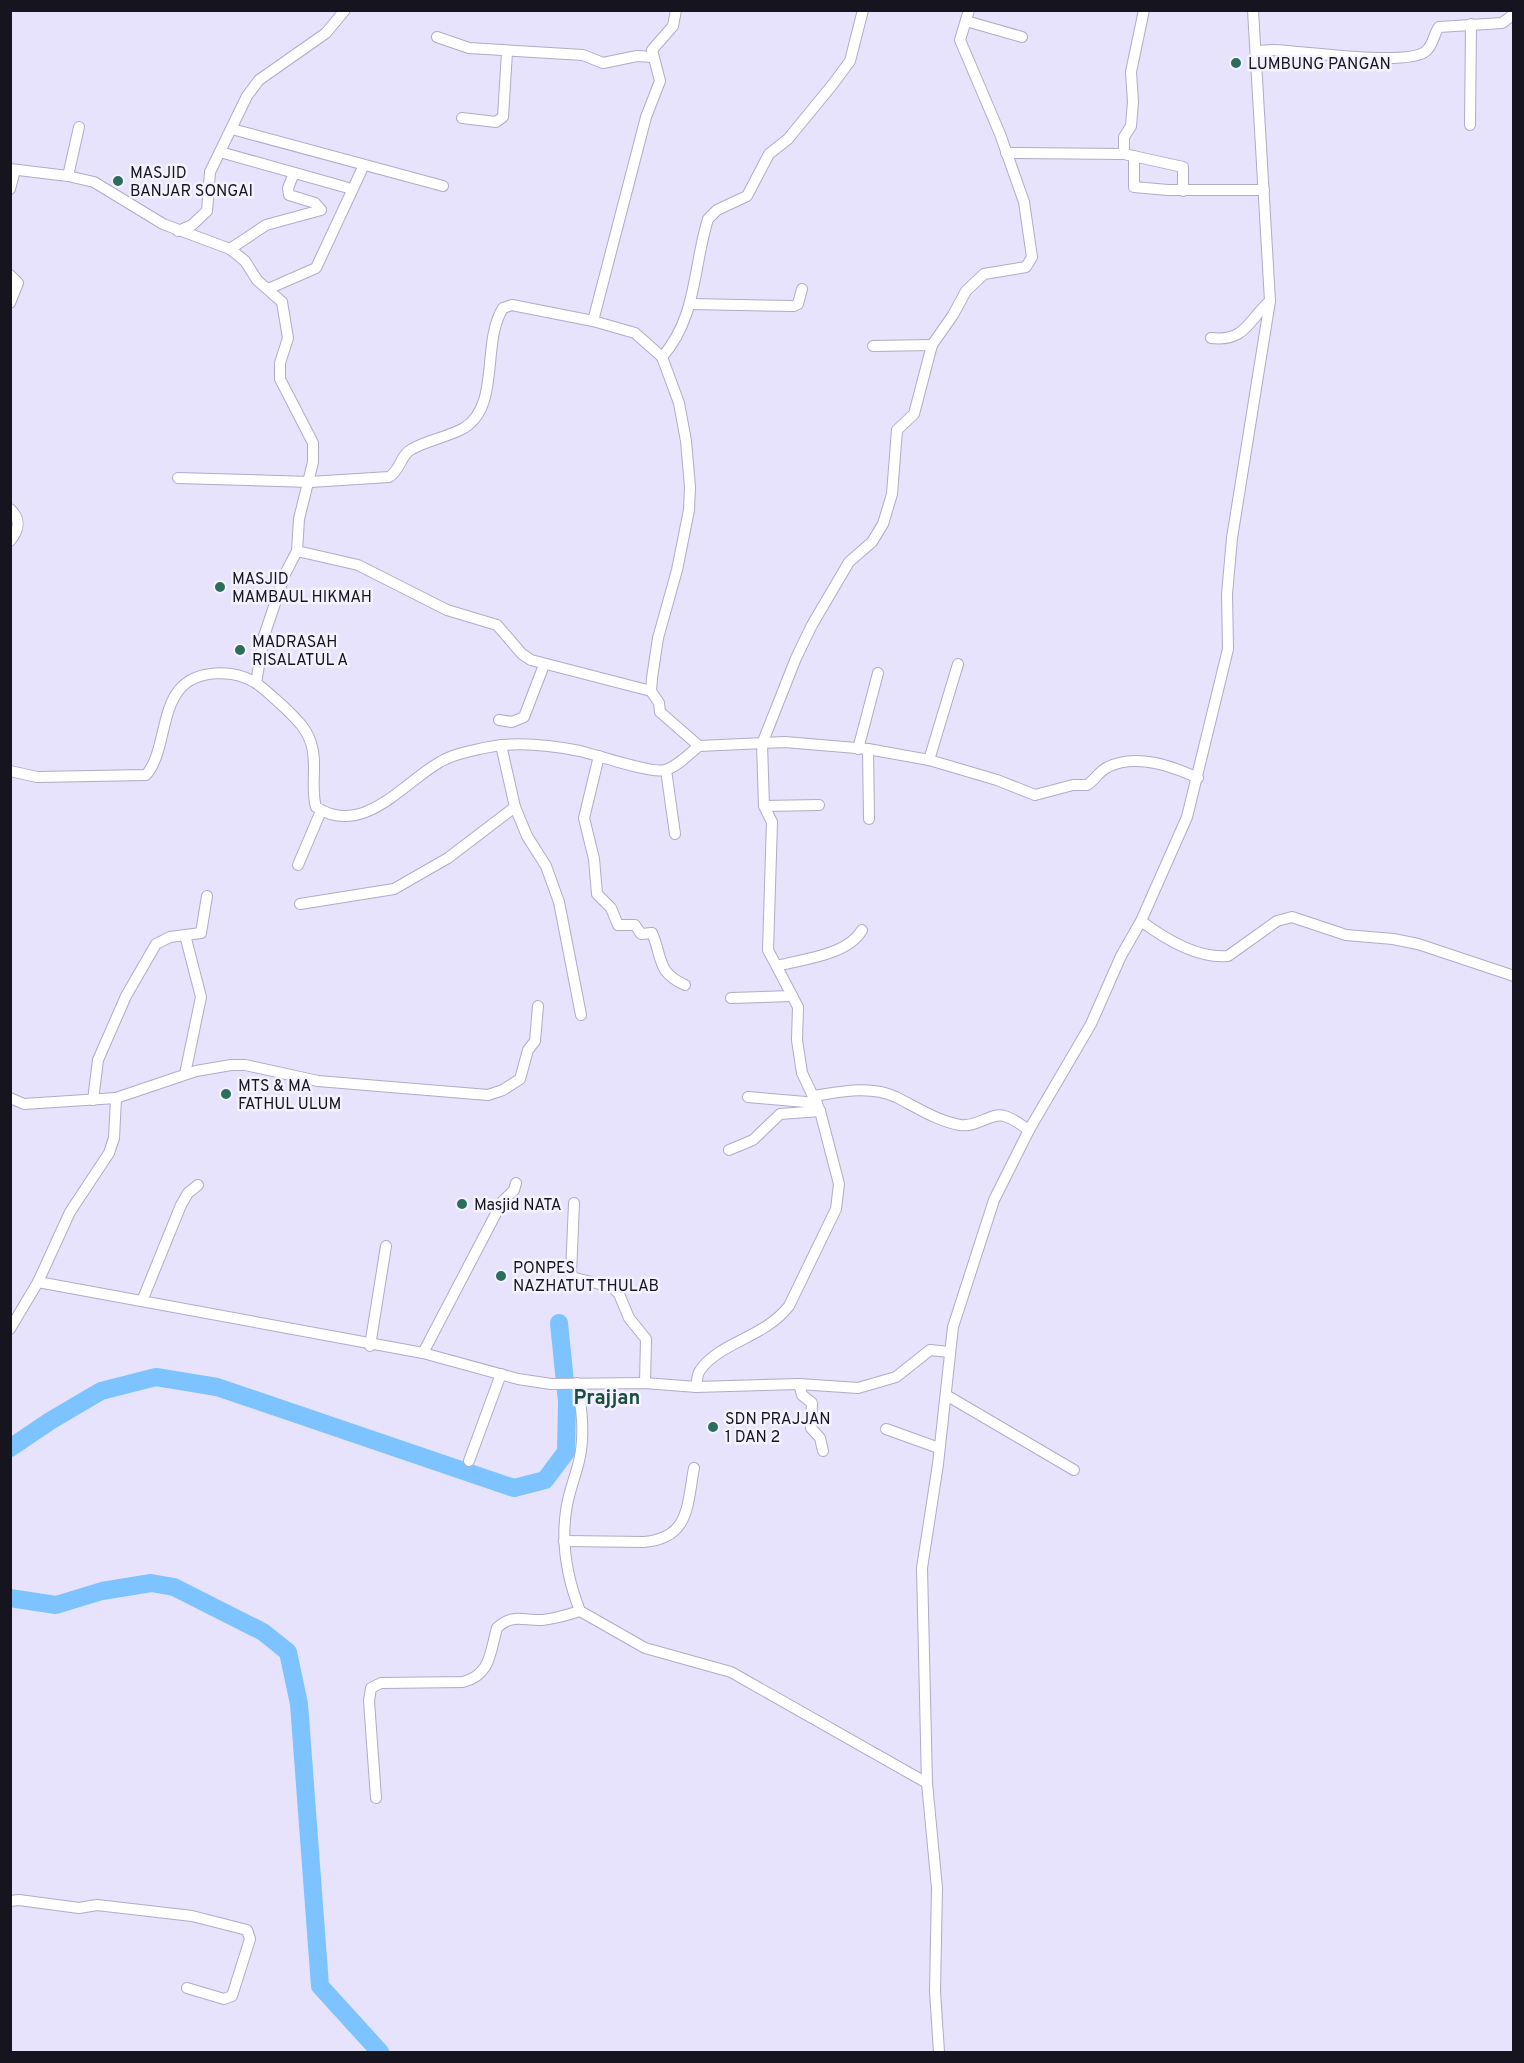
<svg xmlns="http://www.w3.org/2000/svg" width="1524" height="2063" font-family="Overpass,sans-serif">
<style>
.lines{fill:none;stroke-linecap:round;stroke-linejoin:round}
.river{stroke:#7cc3ff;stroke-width:18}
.minor-casing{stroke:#b0abc9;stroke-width:12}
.minor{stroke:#fff;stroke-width:10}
.poi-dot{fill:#2c6d5b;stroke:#f4f2ff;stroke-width:2}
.labels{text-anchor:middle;stroke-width:5;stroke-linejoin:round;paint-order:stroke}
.poi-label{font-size:16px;fill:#16141f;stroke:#f4f2ff;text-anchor:start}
.quarter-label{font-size:20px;font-weight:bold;fill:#1a4e41;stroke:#f4f2ff}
</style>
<rect width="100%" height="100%" fill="#e7e3fc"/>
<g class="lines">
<g class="river">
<path d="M 10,1448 L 50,1421 L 101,1391 L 156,1377 L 217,1387 L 514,1488 L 545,1480 L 566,1452 L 567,1402 L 559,1323"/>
<path d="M 10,1598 L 56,1605 L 102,1591 L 151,1583 L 174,1587 L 263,1632 L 288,1652 L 299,1704 L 320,1986 L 380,2052"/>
</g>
<g class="minor-casing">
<g id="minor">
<path d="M 676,10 L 673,26 L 652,50 L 660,81 L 646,117 L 593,321 L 635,333 L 662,357 L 679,403 L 686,441 L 690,487 L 689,510 L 677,570 L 658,638 L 652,678 L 651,691 L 659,703 L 660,712 L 699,746 L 785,742 L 868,749 L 929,760 L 997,780 L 1035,795 L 1073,785 L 1087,785 C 1095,780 1099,771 1108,767 C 1136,753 1172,766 1198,778"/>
<path d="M 966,21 L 1022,37"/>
<path d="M 437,37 L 469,48 L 583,55 L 603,63 L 637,56 L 653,57"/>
<path d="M 1257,51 L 1274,50 C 1303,51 1408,67 1426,51 C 1434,44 1433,35 1439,27 L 1502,23 L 1514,14"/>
<path d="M 462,118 L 496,122 L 503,117 L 507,52"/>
<path d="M 1470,125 L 1471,24"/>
<path d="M 232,129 L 443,186"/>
<path d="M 220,152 L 352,189"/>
<path d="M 1006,153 L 1124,154 L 1183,167 L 1183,191"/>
<path d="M 1124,154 L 1124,137 L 1131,126 L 1133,102 L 1131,72 L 1144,10"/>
<path d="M 1134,156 L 1134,187 L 1168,190 L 1264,190"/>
<path d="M 10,169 L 68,176 L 94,182 L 163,224 L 230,249 L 245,261 L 257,280 L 282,302 L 288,338 L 280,363 L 280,379 L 313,443 L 313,462 L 299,519 L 297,551 L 285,574 L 264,636 L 256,683"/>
<path d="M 68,176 L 79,127"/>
<path d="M 10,189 L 15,170"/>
<path d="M 178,231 L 192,225 L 207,211 L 210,172 L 247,96 L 259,80 L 326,33 L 345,10"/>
<path d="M 230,249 L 266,225 L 321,210 L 315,203 L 289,195 L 288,188 L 294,173"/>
<path d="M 10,275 L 18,283 L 10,303"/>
<path d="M 268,289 L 316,268 L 364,165"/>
<path d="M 691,304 L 794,306 L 798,304 L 802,289"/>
<path d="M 1211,338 C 1246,342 1248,320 1270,301"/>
<path d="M 873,346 L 932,345"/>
<path d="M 662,357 C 697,318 693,267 708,219 L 717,210 L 747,196 L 769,154 L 788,139 L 833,84 L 850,61 L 863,10"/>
<path d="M 178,478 L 310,482 L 389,477 C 401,470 400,455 412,449 C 428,440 448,437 464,428 C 501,405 481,343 503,308 L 512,305 L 593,321"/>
<path d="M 10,509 C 21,519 19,530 10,541"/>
<path d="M 297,551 L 358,565 L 447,610 L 497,625 L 522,654 L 531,660 L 651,691"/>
<path d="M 499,720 L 512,722 L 524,717 L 544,665"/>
<path d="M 501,745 L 515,807 L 527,836 L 546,866 L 559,902 L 581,1015"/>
<path d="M 858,749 L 878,673"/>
<path d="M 868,749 L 869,819"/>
<path d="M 599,756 L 584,818 L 594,859 L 597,894 L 611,908 L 618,925 L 635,925 L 641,934 L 652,933 C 663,958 656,972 685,985"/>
<path d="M 929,760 L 958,664"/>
<path d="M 666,770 L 675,834"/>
<path d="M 10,771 L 37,777 L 146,775 C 164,755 161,712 179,690 C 196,669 234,669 256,683 C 266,690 275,699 284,707 C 295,718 306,727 311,743 C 318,764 310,786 316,807 C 363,838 404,782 440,762 C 453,754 470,751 484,748 C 514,741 550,745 580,751 C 597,755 651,774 665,770 C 677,767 689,754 699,746"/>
<path d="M 764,806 L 819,805"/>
<path d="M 298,865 L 321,811"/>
<path d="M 300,904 L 394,889 L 448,858 L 515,807"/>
<path d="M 1141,921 C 1165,939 1197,959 1228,956 L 1277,921 L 1292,917 L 1346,935 L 1393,939 L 1418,944 L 1514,976"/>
<path d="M 185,935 L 201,997 L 185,1074"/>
<path d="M 777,966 C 803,959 848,955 862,930"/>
<path d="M 731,998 L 792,996"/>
<path d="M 813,1096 C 840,1092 870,1085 896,1097 C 916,1107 937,1121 960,1125 C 977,1128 991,1112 1004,1116 C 1013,1118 1021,1125 1029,1130"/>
<path d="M 748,1097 L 817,1103"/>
<path d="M 10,1098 L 24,1104 L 116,1098 L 114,1138 L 109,1153 L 70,1212 L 38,1282"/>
<path d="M 116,1098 L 196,1071 L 231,1065 L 245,1065 L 318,1081 L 488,1095 L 503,1090 L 520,1079 L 528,1050 L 535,1041 L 538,1006"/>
<path d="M 93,1100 L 98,1060 L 126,996 L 156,944 L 170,937 L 201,933 L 207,896"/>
<path d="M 729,1150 L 753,1140 L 780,1114 L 820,1111"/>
<path d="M 574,1203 L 571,1274 L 575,1278 L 612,1287 L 619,1294 L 629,1318 L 646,1339 L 645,1383"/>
<path d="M 142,1301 L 181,1205 L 188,1193 L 198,1185"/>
<path d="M 10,1329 L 38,1282 L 423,1353 L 518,1379 L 551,1384 L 645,1383 L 696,1387 L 799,1384 L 858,1388 L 896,1377 L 930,1350 L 949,1352"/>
<path d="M 370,1346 L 386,1246"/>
<path d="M 423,1353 L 502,1202 L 514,1190 L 516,1183"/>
<path d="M 577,1383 C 582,1410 585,1435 579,1461 C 575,1478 568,1494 566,1511 C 561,1546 567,1578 580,1611 L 645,1648 L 731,1672 L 927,1783"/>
<path d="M 799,1384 L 802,1395 L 812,1403 L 811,1428 L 820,1438 L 823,1451"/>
<path d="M 696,1387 C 697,1381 697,1373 701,1369 C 721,1342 765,1337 789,1306 L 836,1209 L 839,1184 L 820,1111 L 802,1073 L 797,1040 L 798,1007 L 768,950 L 772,822 L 764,806 L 762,744 L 796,658 L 812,625 L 849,562 L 872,542 L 883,524 L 892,494 L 897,430 L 914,414 L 932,345 L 953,315 L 966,291 L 984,274 L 1026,267 L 1032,257 L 1024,202 L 1000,134 L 960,40 L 969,10"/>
<path d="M 946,1395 L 1074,1470"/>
<path d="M 886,1429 L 939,1448"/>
<path d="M 469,1461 L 501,1374"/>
<path d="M 564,1541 L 644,1542 C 690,1538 687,1505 694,1468"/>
<path d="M 376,1798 L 369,1701 L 371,1688 L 381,1683 L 463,1682 C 491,1675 490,1652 497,1628 C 512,1613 524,1621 542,1620 C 555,1619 567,1615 580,1611"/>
<path d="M 10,1901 L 19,1900 L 79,1908 L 97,1905 L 192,1916 L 247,1930 L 250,1939 L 232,1996 L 224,1999 L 187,1988"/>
<path d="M 939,2052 L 935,1991 L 937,1888 L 927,1783 L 922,1568 L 938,1464 L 953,1327 L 994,1200 L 1029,1130 L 1091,1024 L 1121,956 L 1141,921 L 1187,817 L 1228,649 L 1227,594 L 1232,538 L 1270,301 L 1253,10"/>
</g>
</g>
<use href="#minor" class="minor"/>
</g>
<g class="poi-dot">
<circle cx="1236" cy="63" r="6"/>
<circle cx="118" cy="181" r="6"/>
<circle cx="220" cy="587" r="6"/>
<circle cx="240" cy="650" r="6"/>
<circle cx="226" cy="1094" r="6"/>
<circle cx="462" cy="1204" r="6"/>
<circle cx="501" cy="1276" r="6"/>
<circle cx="713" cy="1427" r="6"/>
</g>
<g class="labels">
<g class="poi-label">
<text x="1248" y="69">LUMBUNG PANGAN</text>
<text x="130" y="178">MASJID<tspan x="130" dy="18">BANJAR SONGAI</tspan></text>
<text x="232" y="584">MASJID<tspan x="232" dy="18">MAMBAUL HIKMAH</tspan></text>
<text x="252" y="647">MADRASAH<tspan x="252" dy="18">RISALATUL A</tspan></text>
<text x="238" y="1091">MTS &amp; MA<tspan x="238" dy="18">FATHUL ULUM</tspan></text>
<text x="474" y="1210">Masjid NATA</text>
<text x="513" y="1273">PONPES<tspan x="513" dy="18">NAZHATUT THULAB</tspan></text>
<text x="725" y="1424">SDN PRAJJAN<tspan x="725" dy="18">1 DAN 2</tspan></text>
</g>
<g class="quarter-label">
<text x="607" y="1404">Prajjan</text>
</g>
</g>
<rect width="1524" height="2063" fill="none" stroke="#16141f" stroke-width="24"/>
</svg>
